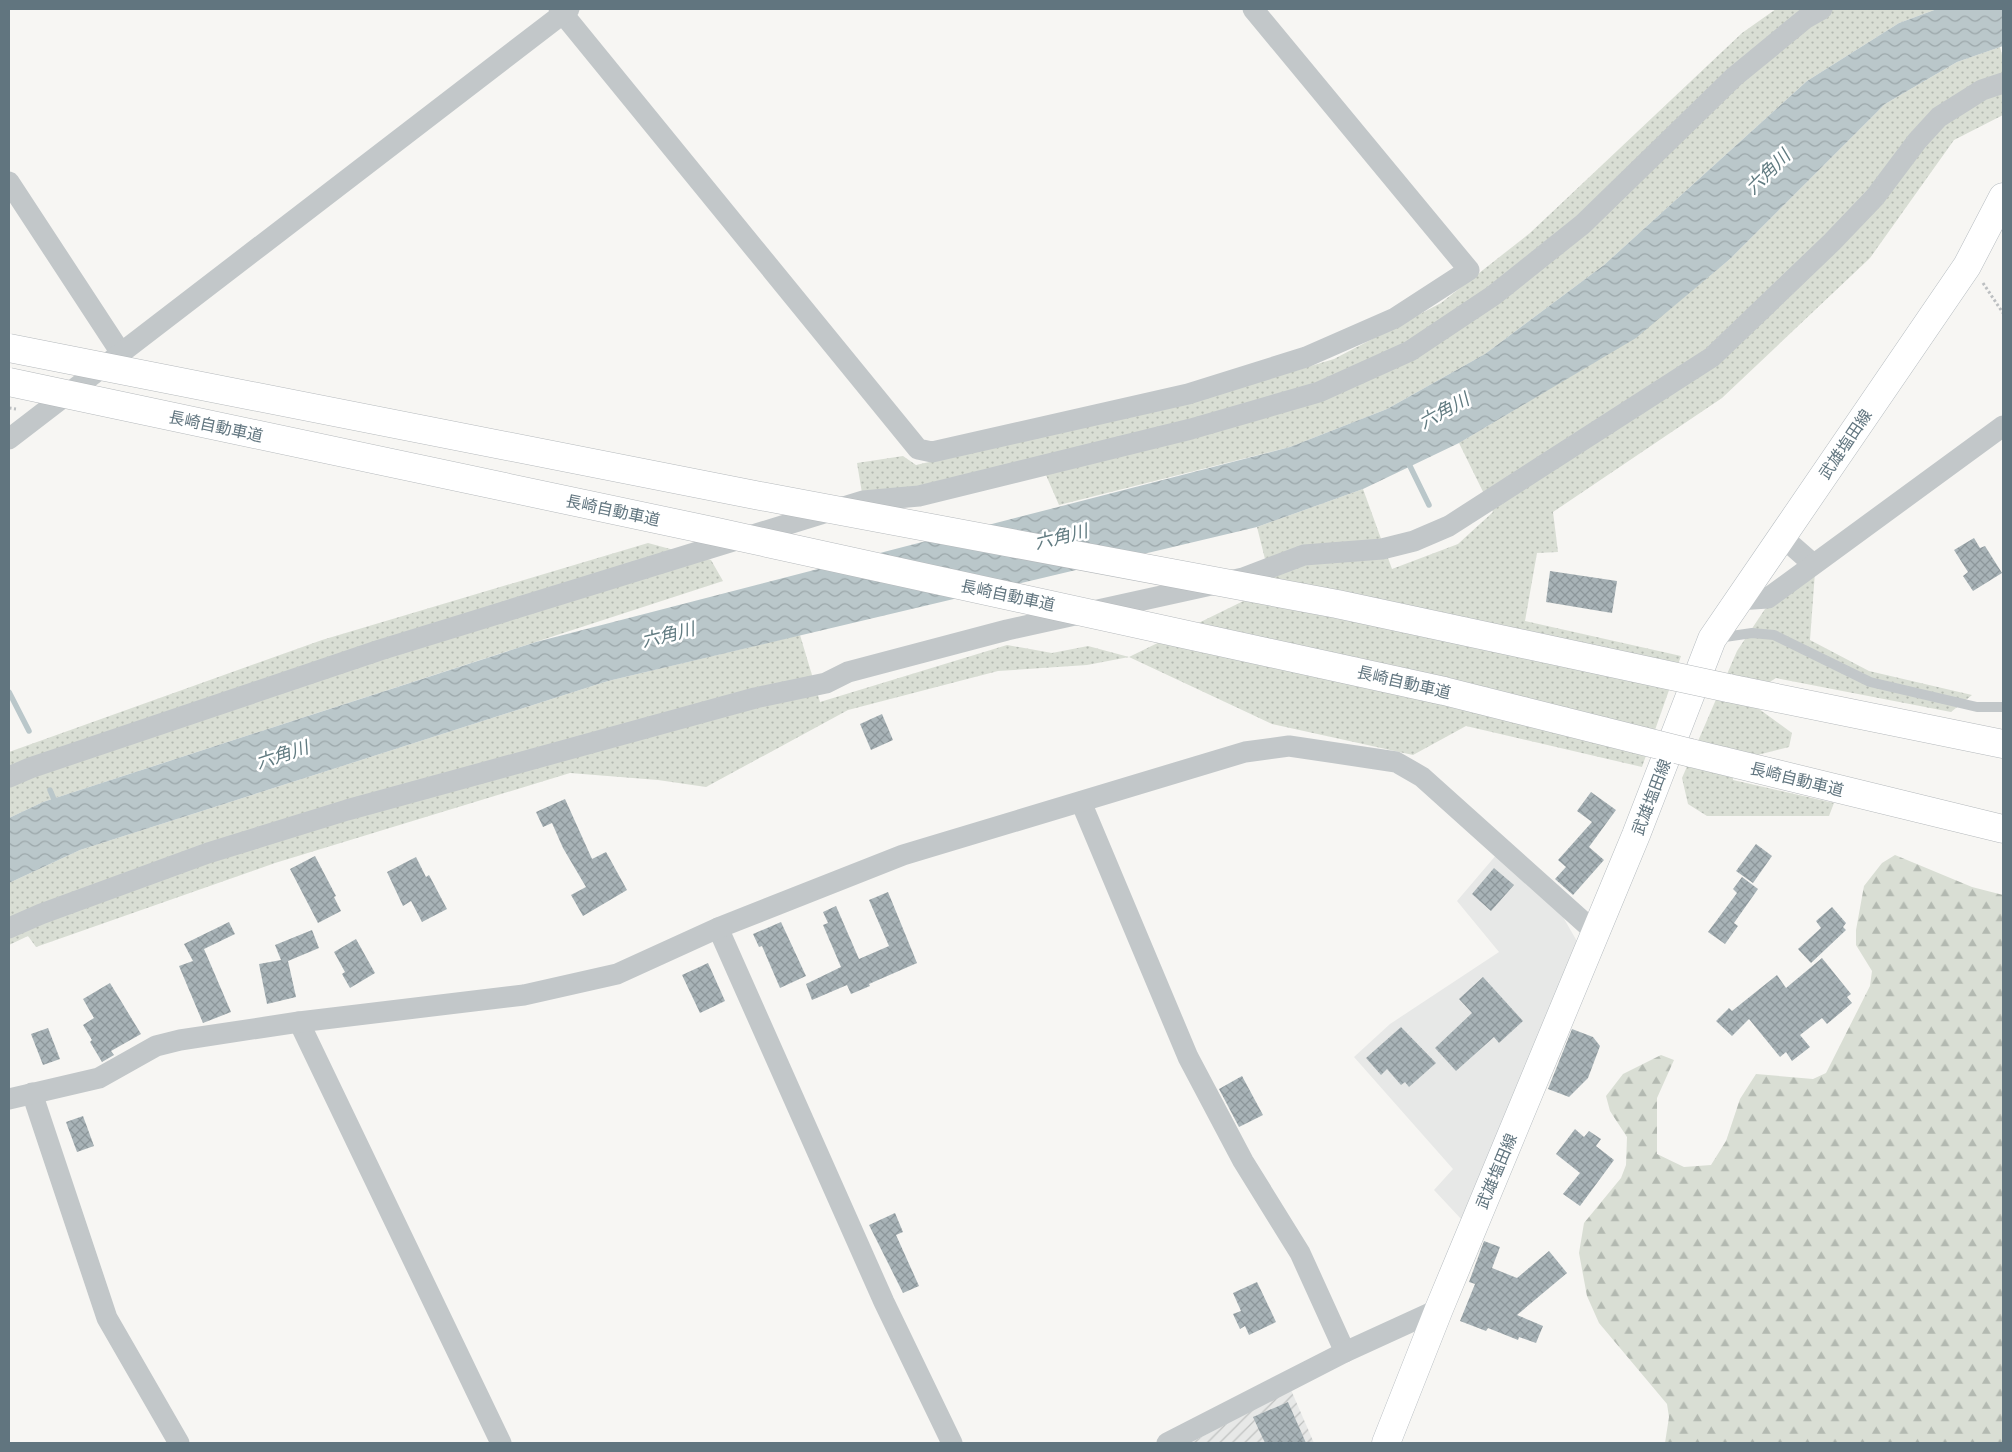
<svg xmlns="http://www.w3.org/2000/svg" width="2012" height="1452" font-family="Ubuntu,'Noto Sans JP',sans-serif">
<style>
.built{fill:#e7e8e7}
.industrial{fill:url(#industrial-furrows)}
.grass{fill:url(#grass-dots)}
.forest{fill:url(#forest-firs)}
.water{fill:url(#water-waves)}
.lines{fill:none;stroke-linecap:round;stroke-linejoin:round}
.stream{stroke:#bac7ca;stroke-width:5.5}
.building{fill:url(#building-cross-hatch)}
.secondary-casing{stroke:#b6bcc0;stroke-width:29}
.highway-casing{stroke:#b5b9bc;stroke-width:29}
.path{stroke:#bcbfc1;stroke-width:3;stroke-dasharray:2.5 2.5;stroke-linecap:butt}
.lane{stroke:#c2c7c9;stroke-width:10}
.street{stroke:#c2c7c9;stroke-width:21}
.secondary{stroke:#fff;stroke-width:28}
.highway{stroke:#fff;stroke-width:28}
.highway-bridge-casing{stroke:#b5b9bc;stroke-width:29;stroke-linecap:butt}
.highway-bridge{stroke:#fff;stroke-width:28}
.labels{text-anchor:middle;stroke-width:5;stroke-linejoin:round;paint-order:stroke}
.street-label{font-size:16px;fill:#61757f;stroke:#fff}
.water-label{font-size:18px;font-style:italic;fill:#617b81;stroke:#fff}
</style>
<defs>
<pattern id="industrial-furrows" width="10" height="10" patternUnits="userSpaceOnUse" patternTransform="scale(1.25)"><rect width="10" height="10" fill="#e7e8e7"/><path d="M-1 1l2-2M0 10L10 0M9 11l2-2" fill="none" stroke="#bfc1c0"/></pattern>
<pattern id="grass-dots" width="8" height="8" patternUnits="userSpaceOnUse" patternTransform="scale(1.25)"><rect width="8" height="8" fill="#d9ded4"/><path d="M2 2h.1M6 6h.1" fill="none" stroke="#b3b9b1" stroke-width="1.8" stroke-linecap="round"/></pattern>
<pattern id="forest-firs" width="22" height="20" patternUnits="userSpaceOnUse" patternTransform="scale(1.25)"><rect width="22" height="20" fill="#d9ded4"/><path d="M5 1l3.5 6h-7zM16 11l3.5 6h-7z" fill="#b3b9b1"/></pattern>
<pattern id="water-waves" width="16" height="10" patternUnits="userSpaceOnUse" patternTransform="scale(1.25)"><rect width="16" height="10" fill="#bac7ca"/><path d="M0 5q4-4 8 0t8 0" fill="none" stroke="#9ba6a9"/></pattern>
<pattern id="building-cross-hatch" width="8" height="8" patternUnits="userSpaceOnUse" patternTransform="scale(1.25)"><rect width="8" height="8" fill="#a8b3b7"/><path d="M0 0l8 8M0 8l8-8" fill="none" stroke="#8c969a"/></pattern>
</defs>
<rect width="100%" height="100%" fill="#f7f6f3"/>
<path class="built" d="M 1497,854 L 1563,917 L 1578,943 L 1462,1220 L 1434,1190 L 1453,1169 L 1354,1057 L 1390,1024 L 1499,952 L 1457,901 Z"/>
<path class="industrial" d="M 1291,1390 L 1314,1443 L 1190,1443 Z"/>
<g class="grass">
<path d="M 1776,9 L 1937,9 L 1899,23 L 1807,81 L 1604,265 L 1485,354 L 1387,409 L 1290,447 L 1059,505 L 1039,459 L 918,491 L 862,493 L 857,463 L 903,456 L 916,465 L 1191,402 L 1334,359 L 1441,303 L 1530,233 L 1742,33 Z"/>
<path d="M 2000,47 L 2003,59 L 2003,115 L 1954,140 L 1870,258 L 1722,398 L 1553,512 L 1558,552 L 1537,553 L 1525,621 L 1681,656 L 1642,767 L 1466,726 L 1413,755 L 1272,724 L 1129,657 L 1087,665 L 998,671 L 848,710 L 706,787 L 658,780 L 570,773 L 275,863 L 36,947 L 28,936 L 9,945 L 9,883 L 80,850 L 608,681 L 800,635 L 820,702 L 1007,645 L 1052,653 L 1088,646 L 1129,657 L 1272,587 L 1257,527 L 1363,489 L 1392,569 L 1458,544 L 1493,512 L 1459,443 L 1636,337 L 1730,259 L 1885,104 L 1957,62 Z"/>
<path d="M 648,543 L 711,560 L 723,581 L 43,802 L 9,818 L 9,752 L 322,640 Z"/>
<path d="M 1815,572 L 1810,640 L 1869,671 L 1972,695 L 1951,712 L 1776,678 L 1759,689 L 1759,709 L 1792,733 L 1789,747 L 1734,761 L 1733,780 L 1834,803 L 1829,816 L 1707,816 L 1688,804 L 1682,778 L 1737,651 L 1765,609 Z"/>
</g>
<path class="forest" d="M 1895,855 L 1972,887 L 2003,895 L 2003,1443 L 1665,1443 L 1669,1417 L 1667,1404 L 1599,1323 L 1587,1296 L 1579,1253 L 1584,1223 L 1621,1178 L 1626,1165 L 1627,1137 L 1610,1111 L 1606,1096 L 1623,1074 L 1661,1055 L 1674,1060 L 1657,1098 L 1657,1154 L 1684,1167 L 1711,1165 L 1726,1141 L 1740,1099 L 1756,1074 L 1813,1079 L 1826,1073 L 1870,986 L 1872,971 L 1856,945 L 1856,930 L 1864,886 L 1882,863 Z"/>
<path class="water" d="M 1937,9 L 2003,9 L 2003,46 L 1957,62 L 1885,104 L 1730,259 L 1636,338 L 1459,443 L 1363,489 L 1257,527 L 608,681 L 80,850 L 9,883 L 9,818 L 43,802 L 536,642 L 1290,447 L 1387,409 L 1485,354 L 1604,265 L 1807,81 L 1899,23 Z"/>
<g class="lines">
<g class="stream">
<path d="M 1407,460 L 1429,505"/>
<path d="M 9,692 L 29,731"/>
<path d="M 50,790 L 56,804"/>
</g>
</g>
<g class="building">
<path d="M 1974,538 L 1980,548 L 1985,546 L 2002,573 L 1973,591 L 1963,576 L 1968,572 L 1954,550 Z"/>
<path d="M 1550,571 L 1617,581 L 1612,613 L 1546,602 Z"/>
<path d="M 882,714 L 893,740 L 871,750 L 860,724 Z"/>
<path d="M 1591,792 L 1616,810 L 1589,847 L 1604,860 L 1573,895 L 1555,879 L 1566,867 L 1558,860 L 1592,822 L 1577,811 Z"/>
<path d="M 565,799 L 592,859 L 606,852 L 627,890 L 583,916 L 571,895 L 586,887 L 563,848 L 552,823 L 543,827 L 536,812 Z"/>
<path d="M 1756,844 L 1772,856 L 1753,883 L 1736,871 Z"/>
<path d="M 315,856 L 336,896 L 334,897 L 341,911 L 318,923 L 290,869 Z"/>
<path d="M 416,857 L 426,877 L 429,875 L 447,909 L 422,922 L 411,901 L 403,906 L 387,872 Z"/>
<path d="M 1494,868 L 1514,885 L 1491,911 L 1472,894 Z"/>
<path d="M 1742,877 L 1758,889 L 1734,923 L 1738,926 L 1725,944 L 1708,932 L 1737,893 L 1733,889 Z"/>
<path d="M 888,892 L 917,963 L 869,984 L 870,986 L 851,994 L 847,985 L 812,1000 L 806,984 L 841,967 L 823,925 L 828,923 L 823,912 L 836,906 L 859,959 L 889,946 L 869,900 Z"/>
<path d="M 1832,907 L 1846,923 L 1843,927 L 1846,930 L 1811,963 L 1798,949 L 1821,928 L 1816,921 Z"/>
<path d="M 229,922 L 235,934 L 204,949 L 231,1012 L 203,1023 L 179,966 L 193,961 L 184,944 Z"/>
<path d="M 781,922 L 806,976 L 780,988 L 762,946 L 759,947 L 753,934 Z"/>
<path d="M 312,930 L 319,948 L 288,961 L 296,997 L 267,1004 L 259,964 L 281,960 L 275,945 Z"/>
<path d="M 356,939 L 375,973 L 350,988 L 342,974 L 345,972 L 334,952 Z"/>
<path d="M 1822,958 L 1851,994 L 1847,997 L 1852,1003 L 1827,1024 L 1822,1018 L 1800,1035 L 1810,1047 L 1792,1061 L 1786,1052 L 1780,1057 L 1749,1019 L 1732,1036 L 1716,1021 L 1729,1008 L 1732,1011 L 1777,975 L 1786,988 Z"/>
<path d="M 708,963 L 725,1001 L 700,1013 L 682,975 Z"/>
<path d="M 1483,977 L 1523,1021 L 1499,1043 L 1494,1037 L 1456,1071 L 1435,1048 L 1472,1013 L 1459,999 Z"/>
<path d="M 110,983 L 141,1034 L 111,1051 L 114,1055 L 102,1062 L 90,1042 L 92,1040 L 83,1025 L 94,1018 L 83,999 Z"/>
<path d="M 1401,1027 L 1436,1063 L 1409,1087 L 1405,1082 L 1401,1085 L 1387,1069 L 1381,1075 L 1366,1058 Z"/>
<path d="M 48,1028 L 60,1059 L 43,1065 L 31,1034 Z"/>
<path d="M 1572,1029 L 1593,1037 L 1600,1046 L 1588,1078 L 1569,1097 L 1548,1089 Z"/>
<path d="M 1242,1076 L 1263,1115 L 1239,1127 L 1219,1089 Z"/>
<path d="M 83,1116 L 94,1146 L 77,1152 L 66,1122 Z"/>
<path d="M 1575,1129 L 1584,1137 L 1589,1131 L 1601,1139 L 1596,1146 L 1614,1160 L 1580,1206 L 1563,1194 L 1580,1173 L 1556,1154 Z"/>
<path d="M 895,1213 L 903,1232 L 896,1235 L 919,1286 L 903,1293 L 869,1225 Z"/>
<path d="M 1484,1241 L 1500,1247 L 1492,1268 L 1517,1278 L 1549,1251 L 1567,1273 L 1517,1315 L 1543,1326 L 1536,1343 L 1519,1337 L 1518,1340 L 1488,1328 L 1486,1331 L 1460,1321 L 1475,1284 L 1469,1282 Z"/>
<path d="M 1257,1282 L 1276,1322 L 1249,1335 L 1245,1326 L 1240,1329 L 1233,1314 L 1241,1311 L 1233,1293 Z"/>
<path d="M 1288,1402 L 1306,1443 L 1265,1443 L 1253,1417 Z"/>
</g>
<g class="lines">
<g class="secondary-casing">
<path id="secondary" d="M 1386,1443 L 1439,1309 L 1636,835 L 1712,639 L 1967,266 L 2003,197"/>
</g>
<g class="highway-casing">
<g id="highway">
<path d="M 1728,688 L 2003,744"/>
<path d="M 1691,753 L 2003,829"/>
</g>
</g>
<g class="path">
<path d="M 1983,283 L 2003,313"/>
<path d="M 9,408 L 16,409"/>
</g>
<path class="lane" d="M 1718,638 L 1752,633 L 1774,635 L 1870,682 L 1977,707 L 2003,707"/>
<g class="street">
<path d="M 559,9 L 918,449 L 932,452 L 1188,394 L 1306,357 L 1395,318 L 1469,270 L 1253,9"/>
<path d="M 9,182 L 121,353"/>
<path d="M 9,439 L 569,9"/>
<path d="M 1781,536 L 1813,564"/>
<path d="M 1738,600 L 1768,598 L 2003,426"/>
<path d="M 9,777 L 30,768 L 380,650 L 863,501 L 919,496 L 1191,429 L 1319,392 L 1410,351 L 1494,295 L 1583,224 L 1734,77 L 1806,18 L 1822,9"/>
<path d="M 1081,802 L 1188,1057 L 1243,1161 L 1300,1253 L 1345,1352"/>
<path d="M 9,928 L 41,914 L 208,853 L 347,810 L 755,698 L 826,683 L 848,672 L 1007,630 L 1243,578 L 1304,555 L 1382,549 L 1414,541 L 1449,526 L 1712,357 L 1832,242 L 1875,197 L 1917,141 L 1939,117 L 1982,90 L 2003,83"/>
<path d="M 718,928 L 884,1302 L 952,1443"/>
<path d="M 299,1022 L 501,1443"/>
<path d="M 32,1093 L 107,1318 L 179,1443"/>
<path d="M 9,1099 L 99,1078 L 156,1046 L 180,1040 L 299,1022 L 524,995 L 617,974 L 718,928 L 903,855 L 1245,752 L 1289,746 L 1396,762 L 1422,777 L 1587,925 L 1596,931"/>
<path d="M 1167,1443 L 1345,1352 L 1439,1309"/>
</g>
<use href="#secondary" class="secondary"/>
<use href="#highway" class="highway"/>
<g class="highway-bridge-casing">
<g id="highway-bridge">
<path d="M 9,348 L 755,495 L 1337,604 L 1728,688"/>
<path d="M 9,382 L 717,532 L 1444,691 L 1691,753"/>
</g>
</g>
<use href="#highway-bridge" class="highway-bridge"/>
</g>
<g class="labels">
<g class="street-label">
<text transform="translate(216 426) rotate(12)" y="6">長崎自動車道</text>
<text transform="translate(1845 444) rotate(-56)" y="6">武雄塩田線</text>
<text transform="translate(613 510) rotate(12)" y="6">長崎自動車道</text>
<text transform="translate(1008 595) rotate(12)" y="6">長崎自動車道</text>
<text transform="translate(1404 682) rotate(13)" y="6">長崎自動車道</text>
<text transform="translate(1797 779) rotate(14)" y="6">長崎自動車道</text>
<text transform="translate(1651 797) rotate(-69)" y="6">武雄塩田線</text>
<text transform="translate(1496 1171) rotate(-67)" y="6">武雄塩田線</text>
</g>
<g class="water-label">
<text transform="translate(1768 172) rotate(-45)" y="6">六角川</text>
<text transform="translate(1444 411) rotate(-29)" y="6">六角川</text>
<text transform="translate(1061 537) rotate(-14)" y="6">六角川</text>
<text transform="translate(668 635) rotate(-14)" y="6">六角川</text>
<text transform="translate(282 755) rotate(-18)" y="6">六角川</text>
</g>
</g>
<rect width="2012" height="1452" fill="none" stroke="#61757f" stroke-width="20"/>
</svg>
